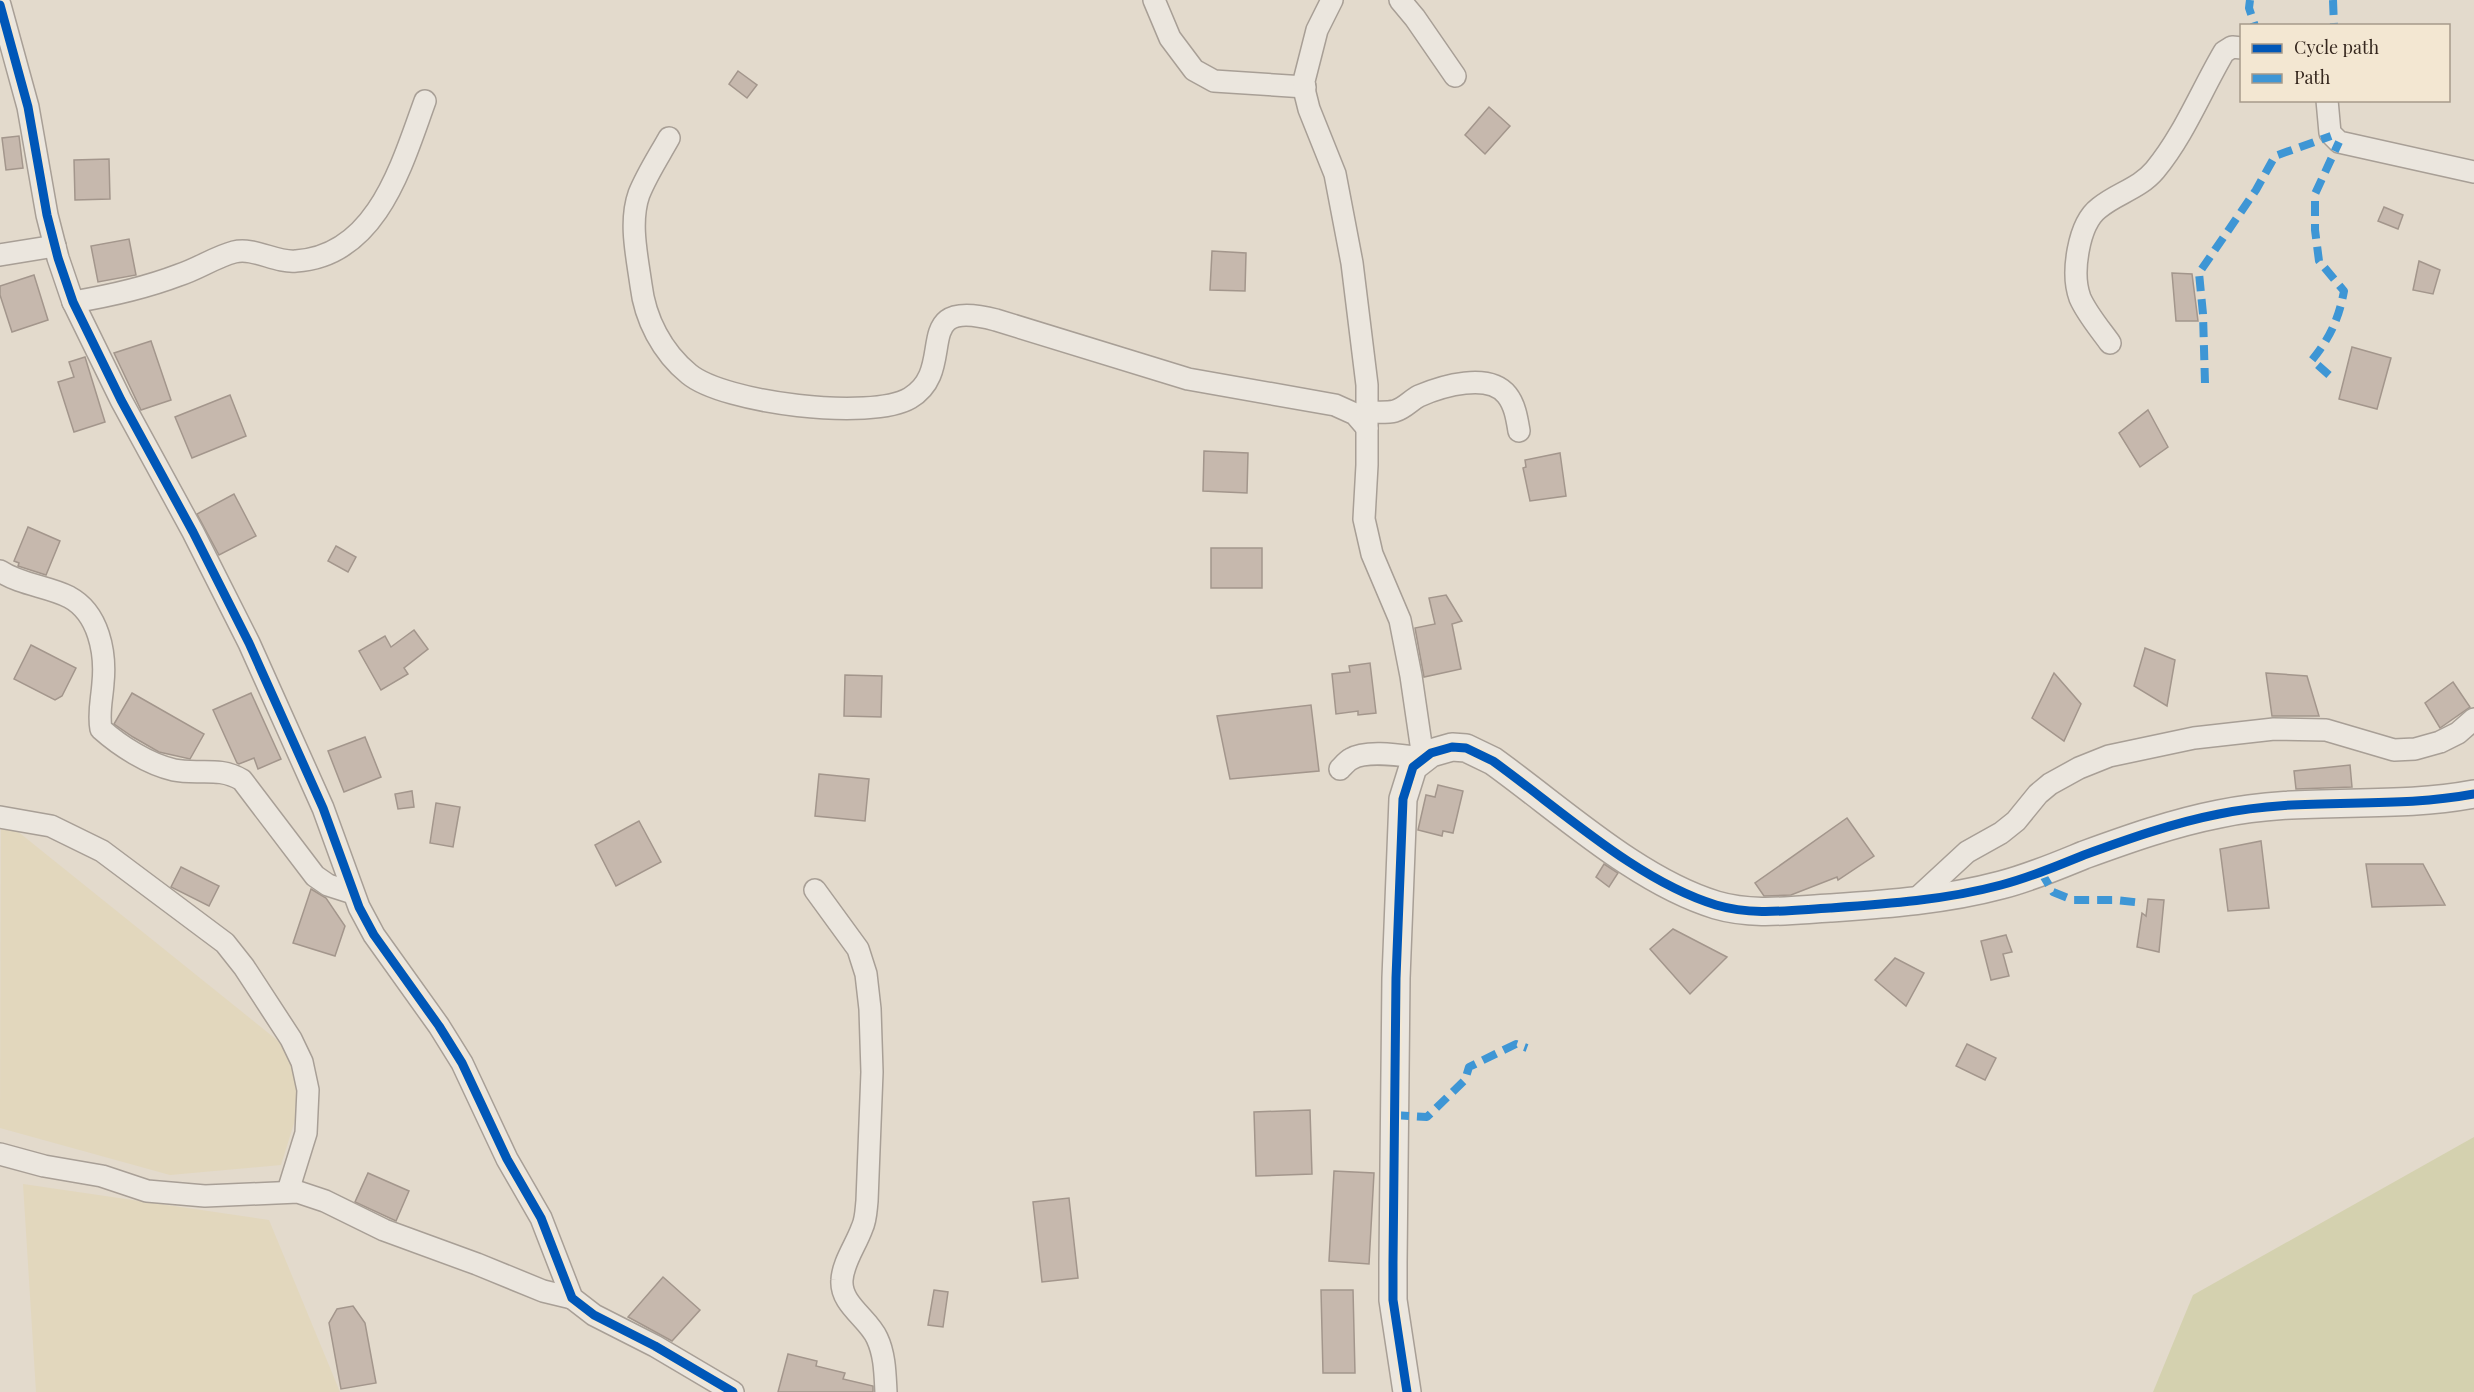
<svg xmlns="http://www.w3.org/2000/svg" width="2474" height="1392" font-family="'Playfair Display',serif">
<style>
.farmland{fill:#e2d7bd}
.green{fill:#d4d1af}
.building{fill:#c6b8ad;stroke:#a3968c;stroke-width:1.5}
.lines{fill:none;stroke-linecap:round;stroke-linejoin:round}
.minor-casing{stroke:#a89f96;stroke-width:24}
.tertiary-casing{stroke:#a89f96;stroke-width:30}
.minor{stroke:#ebe6de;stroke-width:21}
.tertiary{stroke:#ebe6de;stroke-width:27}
.quiet{stroke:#3e96d5;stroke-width:8;stroke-dasharray:15 8;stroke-linecap:butt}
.cycleway-casing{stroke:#f3e7d2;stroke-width:13}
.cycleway{stroke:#0057b8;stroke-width:9}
</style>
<rect width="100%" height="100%" fill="#e3dacc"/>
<g class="farmland">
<path d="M 1,818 L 302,1060 L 295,1120 L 281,1165 L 170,1175 L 0,1128 Z"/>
<path d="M 23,1184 L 269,1220 L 340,1392 L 36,1392 Z"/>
</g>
<path class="green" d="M 2474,1137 L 2474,1392 L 2153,1392 L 2193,1295 Z"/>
<g class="building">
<path d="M 738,71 L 757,85 L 747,98 L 729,84 Z"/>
<path d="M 1489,107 L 1510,126 L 1485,154 L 1465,135 Z"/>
<path d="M 19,136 L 23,168 L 6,170 L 2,138 Z"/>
<path d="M 109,159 L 110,199 L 75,200 L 74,160 Z"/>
<path d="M 2384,207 L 2403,215 L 2398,229 L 2378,221 Z"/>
<path d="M 129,239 L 136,275 L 98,282 L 91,246 Z"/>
<path d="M 1212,251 L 1246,253 L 1245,291 L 1210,290 Z"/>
<path d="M 2419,261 L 2440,270 L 2433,294 L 2413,290 Z"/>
<path d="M 2172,273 L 2192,274 L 2198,321 L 2176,321 Z"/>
<path d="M 34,275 L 48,320 L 12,332 L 0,295 L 0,286 Z"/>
<path d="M 151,341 L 171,400 L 141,410 L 114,353 Z"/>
<path d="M 2352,347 L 2391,358 L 2377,409 L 2339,399 Z"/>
<path d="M 85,357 L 105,422 L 74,432 L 58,382 L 74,377 L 69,362 Z"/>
<path d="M 230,395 L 246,436 L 192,458 L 175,417 Z"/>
<path d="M 2148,410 L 2168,447 L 2140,467 L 2119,433 Z"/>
<path d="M 1204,451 L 1248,453 L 1247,493 L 1203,491 Z"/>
<path d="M 1560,453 L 1566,496 L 1530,501 L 1523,468 L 1526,467 L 1525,460 Z"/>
<path d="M 234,494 L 256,536 L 219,555 L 197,514 Z"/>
<path d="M 28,527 L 60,541 L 46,575 L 18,566 L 19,563 L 14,561 Z"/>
<path d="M 336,546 L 356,557 L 348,572 L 328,561 Z"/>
<rect x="1211" y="548" width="51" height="40"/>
<path d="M 1446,595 L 1462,621 L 1452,624 L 1461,669 L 1424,677 L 1415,628 L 1435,624 L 1429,598 Z"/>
<path d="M 414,630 L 428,649 L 404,668 L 408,674 L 381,690 L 359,651 L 385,636 L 391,647 Z"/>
<path d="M 31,645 L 76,668 L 62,696 L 55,700 L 14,679 Z"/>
<path d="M 2145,648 L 2175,660 L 2167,706 L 2134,686 Z"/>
<path d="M 1370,663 L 1376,713 L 1358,715 L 1358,711 L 1336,714 L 1332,674 L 1350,672 L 1349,666 Z"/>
<path d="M 2054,673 L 2081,704 L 2064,741 L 2032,718 Z"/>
<path d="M 2266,673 L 2307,676 L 2319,716 L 2272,716 Z"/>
<path d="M 845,675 L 882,676 L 881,717 L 844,716 Z"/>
<path d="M 2453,682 L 2470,707 L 2440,728 L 2425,703 Z"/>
<path d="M 132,693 L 204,734 L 190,759 L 159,752 L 133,737 L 114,724 Z"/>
<path d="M 251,693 L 281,759 L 258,769 L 254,758 L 239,764 L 237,763 L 213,710 Z"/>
<path d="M 1311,705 L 1319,771 L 1230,779 L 1217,716 Z"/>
<path d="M 365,737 L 381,777 L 344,792 L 328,751 Z"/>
<path d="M 2350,765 L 2352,787 L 2296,789 L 2294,771 Z"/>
<path d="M 819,774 L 869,779 L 865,821 L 815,816 Z"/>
<path d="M 1438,785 L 1463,791 L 1453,833 L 1443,831 L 1442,836 L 1418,830 L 1426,795 L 1435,797 Z"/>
<path d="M 412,791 L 414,807 L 398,809 L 395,794 Z"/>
<path d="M 436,803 L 460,807 L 453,847 L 430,843 Z"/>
<path d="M 1847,818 L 1874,856 L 1838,880 L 1837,877 L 1791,895 L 1764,896 L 1755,883 Z"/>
<path d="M 639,821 L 661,862 L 616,886 L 595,845 Z"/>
<path d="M 2261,841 L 2269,908 L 2228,911 L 2220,849 Z"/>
<path d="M 1604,864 L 1618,873 L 1609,887 L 1596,877 Z"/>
<path d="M 2366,864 L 2423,864 L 2445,905 L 2372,907 Z"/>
<path d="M 181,867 L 219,886 L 209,906 L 171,887 Z"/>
<path d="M 311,889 L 326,898 L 345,926 L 335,956 L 293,943 Z"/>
<path d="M 2148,899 L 2164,900 L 2159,952 L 2137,947 L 2142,913 L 2146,916 Z"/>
<path d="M 1673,929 L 1727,957 L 1690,994 L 1650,949 Z"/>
<path d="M 2006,935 L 2012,952 L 2003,954 L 2009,976 L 1991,980 L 1981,941 Z"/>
<path d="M 1895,958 L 1924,973 L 1906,1006 L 1875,980 Z"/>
<path d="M 1967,1044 L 1996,1058 L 1985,1080 L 1956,1066 Z"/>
<path d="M 1310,1110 L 1312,1174 L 1256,1176 L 1254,1112 Z"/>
<path d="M 1334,1171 L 1374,1173 L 1369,1264 L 1329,1261 Z"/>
<path d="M 368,1173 L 409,1191 L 396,1221 L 355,1202 Z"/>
<path d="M 1069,1198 L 1078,1278 L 1042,1282 L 1033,1202 Z"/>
<path d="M 663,1277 L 700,1310 L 672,1341 L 628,1317 Z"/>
<path d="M 934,1290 L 948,1292 L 943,1327 L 928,1325 Z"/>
<path d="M 1321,1290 L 1353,1290 L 1355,1373 L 1323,1373 Z"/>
<path d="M 353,1306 L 365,1323 L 376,1383 L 341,1389 L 329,1323 L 337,1309 Z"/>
<path d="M 788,1354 L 817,1361 L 816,1366 L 845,1373 L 843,1379 L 873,1386 L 873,1392 L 778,1392 Z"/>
</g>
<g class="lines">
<g class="minor-casing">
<g id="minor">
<path d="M 1154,0 L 1170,38 L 1194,70 L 1214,81 L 1305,87"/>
<path d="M 1332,0 L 1317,30 L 1304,81 L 1305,93 L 1309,109 L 1335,174 L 1352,263 L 1367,385 L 1367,465 L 1364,519 L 1372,554 L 1400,620 L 1411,676 L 1423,758 C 1405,756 1367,749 1351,759 C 1347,761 1343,766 1340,769"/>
<path d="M 1400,0 L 1415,18 L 1455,76"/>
<path d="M 0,5 L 28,107 L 47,215 L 58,258 L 73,302 L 121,400 L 193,532 L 249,643 L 323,808 L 359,907 L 374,935 L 439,1026 L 462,1063 L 507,1159 L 541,1218 L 572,1298 L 594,1315 L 655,1346 L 733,1392"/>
<path d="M 2327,100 L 2330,133 L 2339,142 L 2474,172"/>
<path d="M 669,138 C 659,156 647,174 639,194 C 629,222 637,256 641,285 C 645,319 662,352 689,374 C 724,403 871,421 910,398 C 960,368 906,296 996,320 L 1188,379 L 1335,405 L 1355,414 L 1367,428"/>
<path d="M 0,255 L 55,246"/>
<path d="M 73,302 C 109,296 145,288 179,275 C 198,269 215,257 234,252 C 254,247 276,263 296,261 C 377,256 402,164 425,101"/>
<path d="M 2110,343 C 2100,329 2087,314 2080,298 C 2071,274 2078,224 2099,208 C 2117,193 2139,189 2155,170 C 2184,135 2201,91 2224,52 L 2232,47 L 2242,48"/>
<path d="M 1367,412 C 1376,412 1387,413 1395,411 C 1405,408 1411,400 1419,396 C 1442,386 1489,372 1507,395 C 1515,405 1517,419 1519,431"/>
<path d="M 0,571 C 21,585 47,586 69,597 C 99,613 106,653 103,683 C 102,699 98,713 101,729 C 120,746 148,764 174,770 C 198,775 219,766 242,780 L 315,876 L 328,885 L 353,893"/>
<path d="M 0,817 L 51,826 L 102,851 L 225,943 L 244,967 L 291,1039 L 302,1062 L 308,1090 L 306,1133 L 288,1191"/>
<path d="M 815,890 L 858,949 L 866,974 L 870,1009 L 872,1072 L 867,1201 C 866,1210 866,1220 862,1228 C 856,1245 843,1262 842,1280 C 840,1304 868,1318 877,1338 C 885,1355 885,1374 886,1392"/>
<path d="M 1914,901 L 1967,852 L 2001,833 L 2016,821 L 2038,794 L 2050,784 L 2079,768 L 2109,756 L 2194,738 L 2274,729 L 2326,730 L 2394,750 L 2415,749 L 2440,742 L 2458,733 L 2474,719"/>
<path d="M 0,1154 L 44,1166 L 102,1176 L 147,1191 L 205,1196 L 298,1192 L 325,1201 L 384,1230 L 477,1264 L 543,1291 L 572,1298"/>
</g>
</g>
<g class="tertiary-casing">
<path id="tertiary" d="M 1407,1392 L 1393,1300 L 1393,1263 L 1396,978 L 1403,799 L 1413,767 L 1431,753 L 1452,747 L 1466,748 L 1493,761 C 1560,809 1637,881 1716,905 C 1753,916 1792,910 1830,908 C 1887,904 1945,900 2001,885 C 2029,878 2057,866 2084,855 C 2128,839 2173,823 2219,814 C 2303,796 2390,810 2474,794"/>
</g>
<use href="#minor" class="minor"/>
<use href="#tertiary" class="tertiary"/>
<g class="quiet">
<path d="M 2250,0 L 2249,8 L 2255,26"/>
<path d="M 2333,0 L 2334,26"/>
<path d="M 2329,375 L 2312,360 C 2330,338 2339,318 2344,291 L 2319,261 L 2315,230 L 2315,194 L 2339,142"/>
<path d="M 2205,383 L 2203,314 L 2199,273 L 2256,190 L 2275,156 L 2331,136"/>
<path d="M 2041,872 L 2053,892 L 2073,900 L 2115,900 L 2143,903"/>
<path d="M 1394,1115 L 1427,1117 L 1465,1080 L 1469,1067 L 1516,1044 L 1527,1048"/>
</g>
<g class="cycleway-casing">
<g id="cycleway">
<path d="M 0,5 L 28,107 L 47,215 L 58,258 L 73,302 L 121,400 L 193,532 L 249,643 L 323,808 L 359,907 L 374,935 L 439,1026 L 462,1063 L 507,1159 L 541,1218 L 572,1298 L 594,1315 L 655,1346 L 733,1392"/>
<path d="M 1407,1392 L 1393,1300 L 1393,1263 L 1396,978 L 1403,799 L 1413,767 L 1431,753 L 1452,747 L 1466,748 L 1493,761 C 1560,809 1637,881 1716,905 C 1753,916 1792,910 1830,908 C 1887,904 1945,900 2001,885 C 2029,878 2057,866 2084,855 C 2128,839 2173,823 2219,814 C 2303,796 2390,810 2474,794"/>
</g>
</g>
<use href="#cycleway" class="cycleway"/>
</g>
<rect x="2240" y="24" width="210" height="78" fill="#f3e7d2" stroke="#a79a8a" stroke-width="1.5"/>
<rect x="2252" y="44" width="30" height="9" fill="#0057b8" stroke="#a79a8a" stroke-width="1.5"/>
<text x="2294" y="54" font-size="18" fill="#35271e">Cycle path</text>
<rect x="2252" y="74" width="30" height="9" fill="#3e96d5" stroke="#a79a8a" stroke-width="1.5"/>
<text x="2294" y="84" font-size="18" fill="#35271e">Path</text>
</svg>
